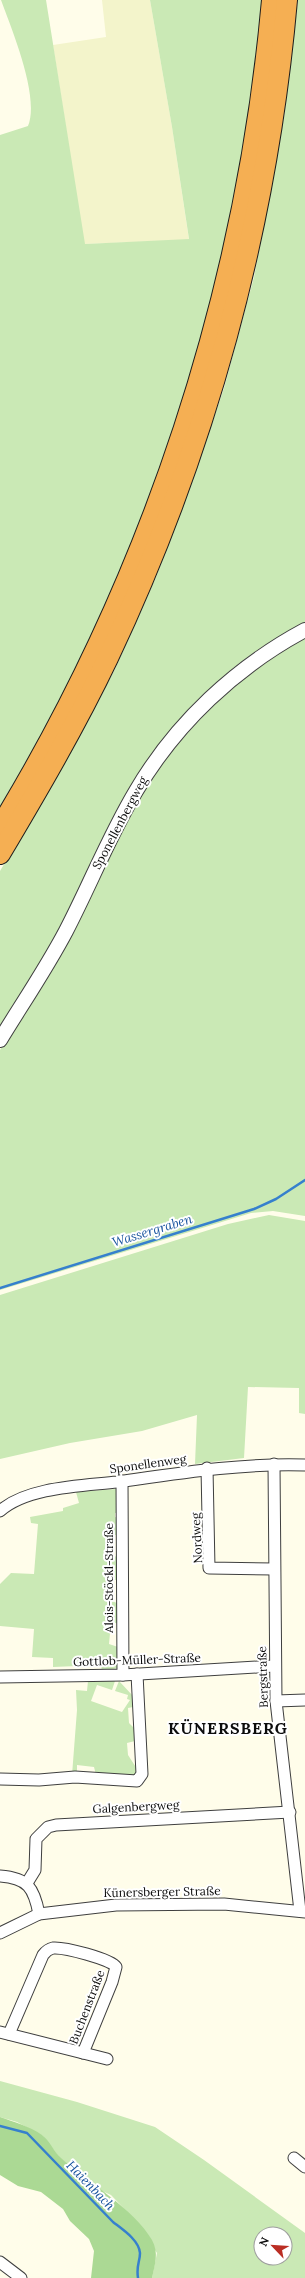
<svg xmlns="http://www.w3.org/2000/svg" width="305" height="2278" font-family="Lora,serif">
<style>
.farmland{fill:#f3f4cb}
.green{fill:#cae9b5;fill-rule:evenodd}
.forest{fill:#abd994}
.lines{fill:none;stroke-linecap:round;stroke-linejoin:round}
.stream{stroke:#3680cd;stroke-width:2.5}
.minor-casing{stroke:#3f3f3f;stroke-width:13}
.tertiary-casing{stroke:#3f3f3f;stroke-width:16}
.motorway-casing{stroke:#1d1d1d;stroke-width:22}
.minor{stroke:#fff;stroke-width:11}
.tertiary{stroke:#fff;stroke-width:14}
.motorway{stroke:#f5af53;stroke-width:20}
.labels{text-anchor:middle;stroke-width:4;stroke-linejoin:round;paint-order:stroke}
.street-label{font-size:12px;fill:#0c0c0c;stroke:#fff}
.water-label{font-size:13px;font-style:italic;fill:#16529d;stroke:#fff}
.district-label{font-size:16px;font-weight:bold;letter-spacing:1px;fill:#0c0c0c;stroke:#fff}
</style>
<rect width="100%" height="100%" fill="#fffdea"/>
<path class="farmland" d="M 102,0 L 150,0 L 172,127 L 189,240 L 84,244 L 53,45 L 106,37 Z"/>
<g class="green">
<path d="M 1,0 L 46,0 L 85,244 L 189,239 L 172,127 L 150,0 L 263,0 C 251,107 236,214 207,317 C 174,438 131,555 76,668 C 54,715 26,761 0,807 L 0,135 L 28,126 C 40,97 12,30 1,0 Z"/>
<path d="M 298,0 L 305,0 L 305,623 C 212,667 147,748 103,838 C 90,865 79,892 66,918 C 47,956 23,991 0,1026 L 0,871 L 76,743 L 115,669 L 156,577 L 192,482 L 224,388 L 254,277 L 284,117 Z"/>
<path d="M 305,638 L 305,1216 L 273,1211 L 251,1213 L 0,1290 L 0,1050 L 31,998 L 150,780 C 195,718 239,676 305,638 Z"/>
<path d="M 269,1215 L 305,1221 L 305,1414 L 299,1413 L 299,1388 L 248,1387 L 244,1458 L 195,1464 L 197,1415 L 142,1431 L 70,1443 L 0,1459 L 0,1295 L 228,1224 Z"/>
<path d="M 116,1489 L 117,1513 L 115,1513 L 115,1517 L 118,1518 L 116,1535 L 111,1535 L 110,1555 L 118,1557 L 118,1580 L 110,1580 L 109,1600 L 117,1603 L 117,1623 L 111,1623 L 109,1644 L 118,1647 L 117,1668 L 102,1672 L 101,1665 L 53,1667 L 53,1658 L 32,1657 L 34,1629 L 0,1626 L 0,1584 L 11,1573 L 34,1574 L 38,1524 L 31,1523 L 30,1517 L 63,1511 L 63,1508 L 79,1503 L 76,1492 Z"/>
<path d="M 88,1681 L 115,1681 L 112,1690 L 97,1685 L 91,1701 L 122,1712 L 130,1700 L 127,1699 L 128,1695 L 115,1691 L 119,1681 L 133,1696 L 133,1707 L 128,1708 L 129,1723 L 135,1729 L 135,1741 L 127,1743 L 128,1755 L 139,1772 L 134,1779 L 96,1775 L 94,1767 L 77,1765 L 77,1774 L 72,1775 L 77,1710 L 76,1690 L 87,1691 Z"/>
<path d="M 0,2081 L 77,2102 L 155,2127 L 204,2160 L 305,2233 L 305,2278 L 152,2278 L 157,2253 L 133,2218 L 111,2195 L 100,2190 L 60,2158 L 43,2136 L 17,2122 L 0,2117 ZM 261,2234 L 285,2234 L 285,2258 L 261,2258 Z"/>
</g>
<path class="forest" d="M 0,2117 C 14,2122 29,2126 42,2135 C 50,2141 54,2152 61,2158 C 87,2181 135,2210 152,2240 C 159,2253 155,2264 152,2278 L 91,2278 L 94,2251 L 89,2239 L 70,2221 L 63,2209 L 41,2192 L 18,2186 L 0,2175 Z"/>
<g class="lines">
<g class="stream">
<path d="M 0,1288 L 254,1209 L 276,1199 L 305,1180"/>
<path d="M 0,2126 L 27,2133 L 113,2222 C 122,2229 139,2240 140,2253 C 140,2262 136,2265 138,2278"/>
</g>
<g class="minor-casing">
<g id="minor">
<path d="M 274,1464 L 276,1701 L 300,1911"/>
<path d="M 207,1468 L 209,1568 L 274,1569"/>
<path d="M 122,1481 L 123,1675"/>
<path d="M 0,1511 C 27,1487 82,1486 117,1482 C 180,1473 241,1463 305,1465"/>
<path d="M 0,1677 L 123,1675 L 274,1666"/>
<path d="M 276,1701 L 305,1700"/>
<path d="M 0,1779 L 39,1780 L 75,1777 L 137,1781 L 142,1774 L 137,1674"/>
<path d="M 0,1876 C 28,1878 34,1888 39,1914"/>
<path d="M 27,1883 L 35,1870 L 36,1839 L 48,1827 L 56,1825 L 290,1812"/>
<path d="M 0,1933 L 39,1914 L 116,1905 L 224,1904 L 305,1912"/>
<path d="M 0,2032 L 107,2059"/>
<path d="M 9,2034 L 43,1955 C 46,1951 48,1949 53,1948 C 64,1947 111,1959 116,1967 L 112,1982 L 83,2053"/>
<path d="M 294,2158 L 305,2167"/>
<path d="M 0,2262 L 21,2278"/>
</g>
</g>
<g class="tertiary-casing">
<path id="tertiary" d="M 0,1040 C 22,1004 46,969 66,931 C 90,885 109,836 136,791 C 176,723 236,667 305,630"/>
</g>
<g class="motorway-casing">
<g id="motorway">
<path d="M 0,827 C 153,576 246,292 272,0"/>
<path d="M 0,854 C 38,790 76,725 108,658 C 206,451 267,228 287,0"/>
</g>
</g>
<use href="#minor" class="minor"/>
<use href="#tertiary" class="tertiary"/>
<use href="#motorway" class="motorway"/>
</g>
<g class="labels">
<g class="street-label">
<text transform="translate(120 823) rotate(-62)" y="4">Sponellenbergweg</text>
<text transform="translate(148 1464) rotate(-8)" y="4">Sponellenweg</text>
<text transform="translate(197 1538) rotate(-93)" y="4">Nordweg</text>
<text transform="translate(109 1578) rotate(-90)" y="4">Alois-Stöckl-Straße</text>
<text transform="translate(137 1660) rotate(-2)" y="4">Gottlob-Müller-Straße</text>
<text transform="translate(263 1677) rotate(-92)" y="4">Bergstraße</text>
<text transform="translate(136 1807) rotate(-3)" y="4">Galgenbergweg</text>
<text transform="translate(162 1892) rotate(-1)" y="4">Künersberger Straße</text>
<text transform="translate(87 2007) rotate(-69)" y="4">Buchenstraße</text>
</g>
<g class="water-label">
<text transform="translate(152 1230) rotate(-17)" y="5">Wassergraben</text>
<text transform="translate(91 2185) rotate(46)" y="5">Haienbach</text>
</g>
<g class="district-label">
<text x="228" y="1734">KÜNERSBERG</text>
</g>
</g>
<g transform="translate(273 2246) rotate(295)"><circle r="19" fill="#ffffff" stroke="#9e9e9e"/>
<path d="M0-3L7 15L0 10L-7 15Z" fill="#bb2e24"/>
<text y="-6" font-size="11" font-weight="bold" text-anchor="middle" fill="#0c0c0c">N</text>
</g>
</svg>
